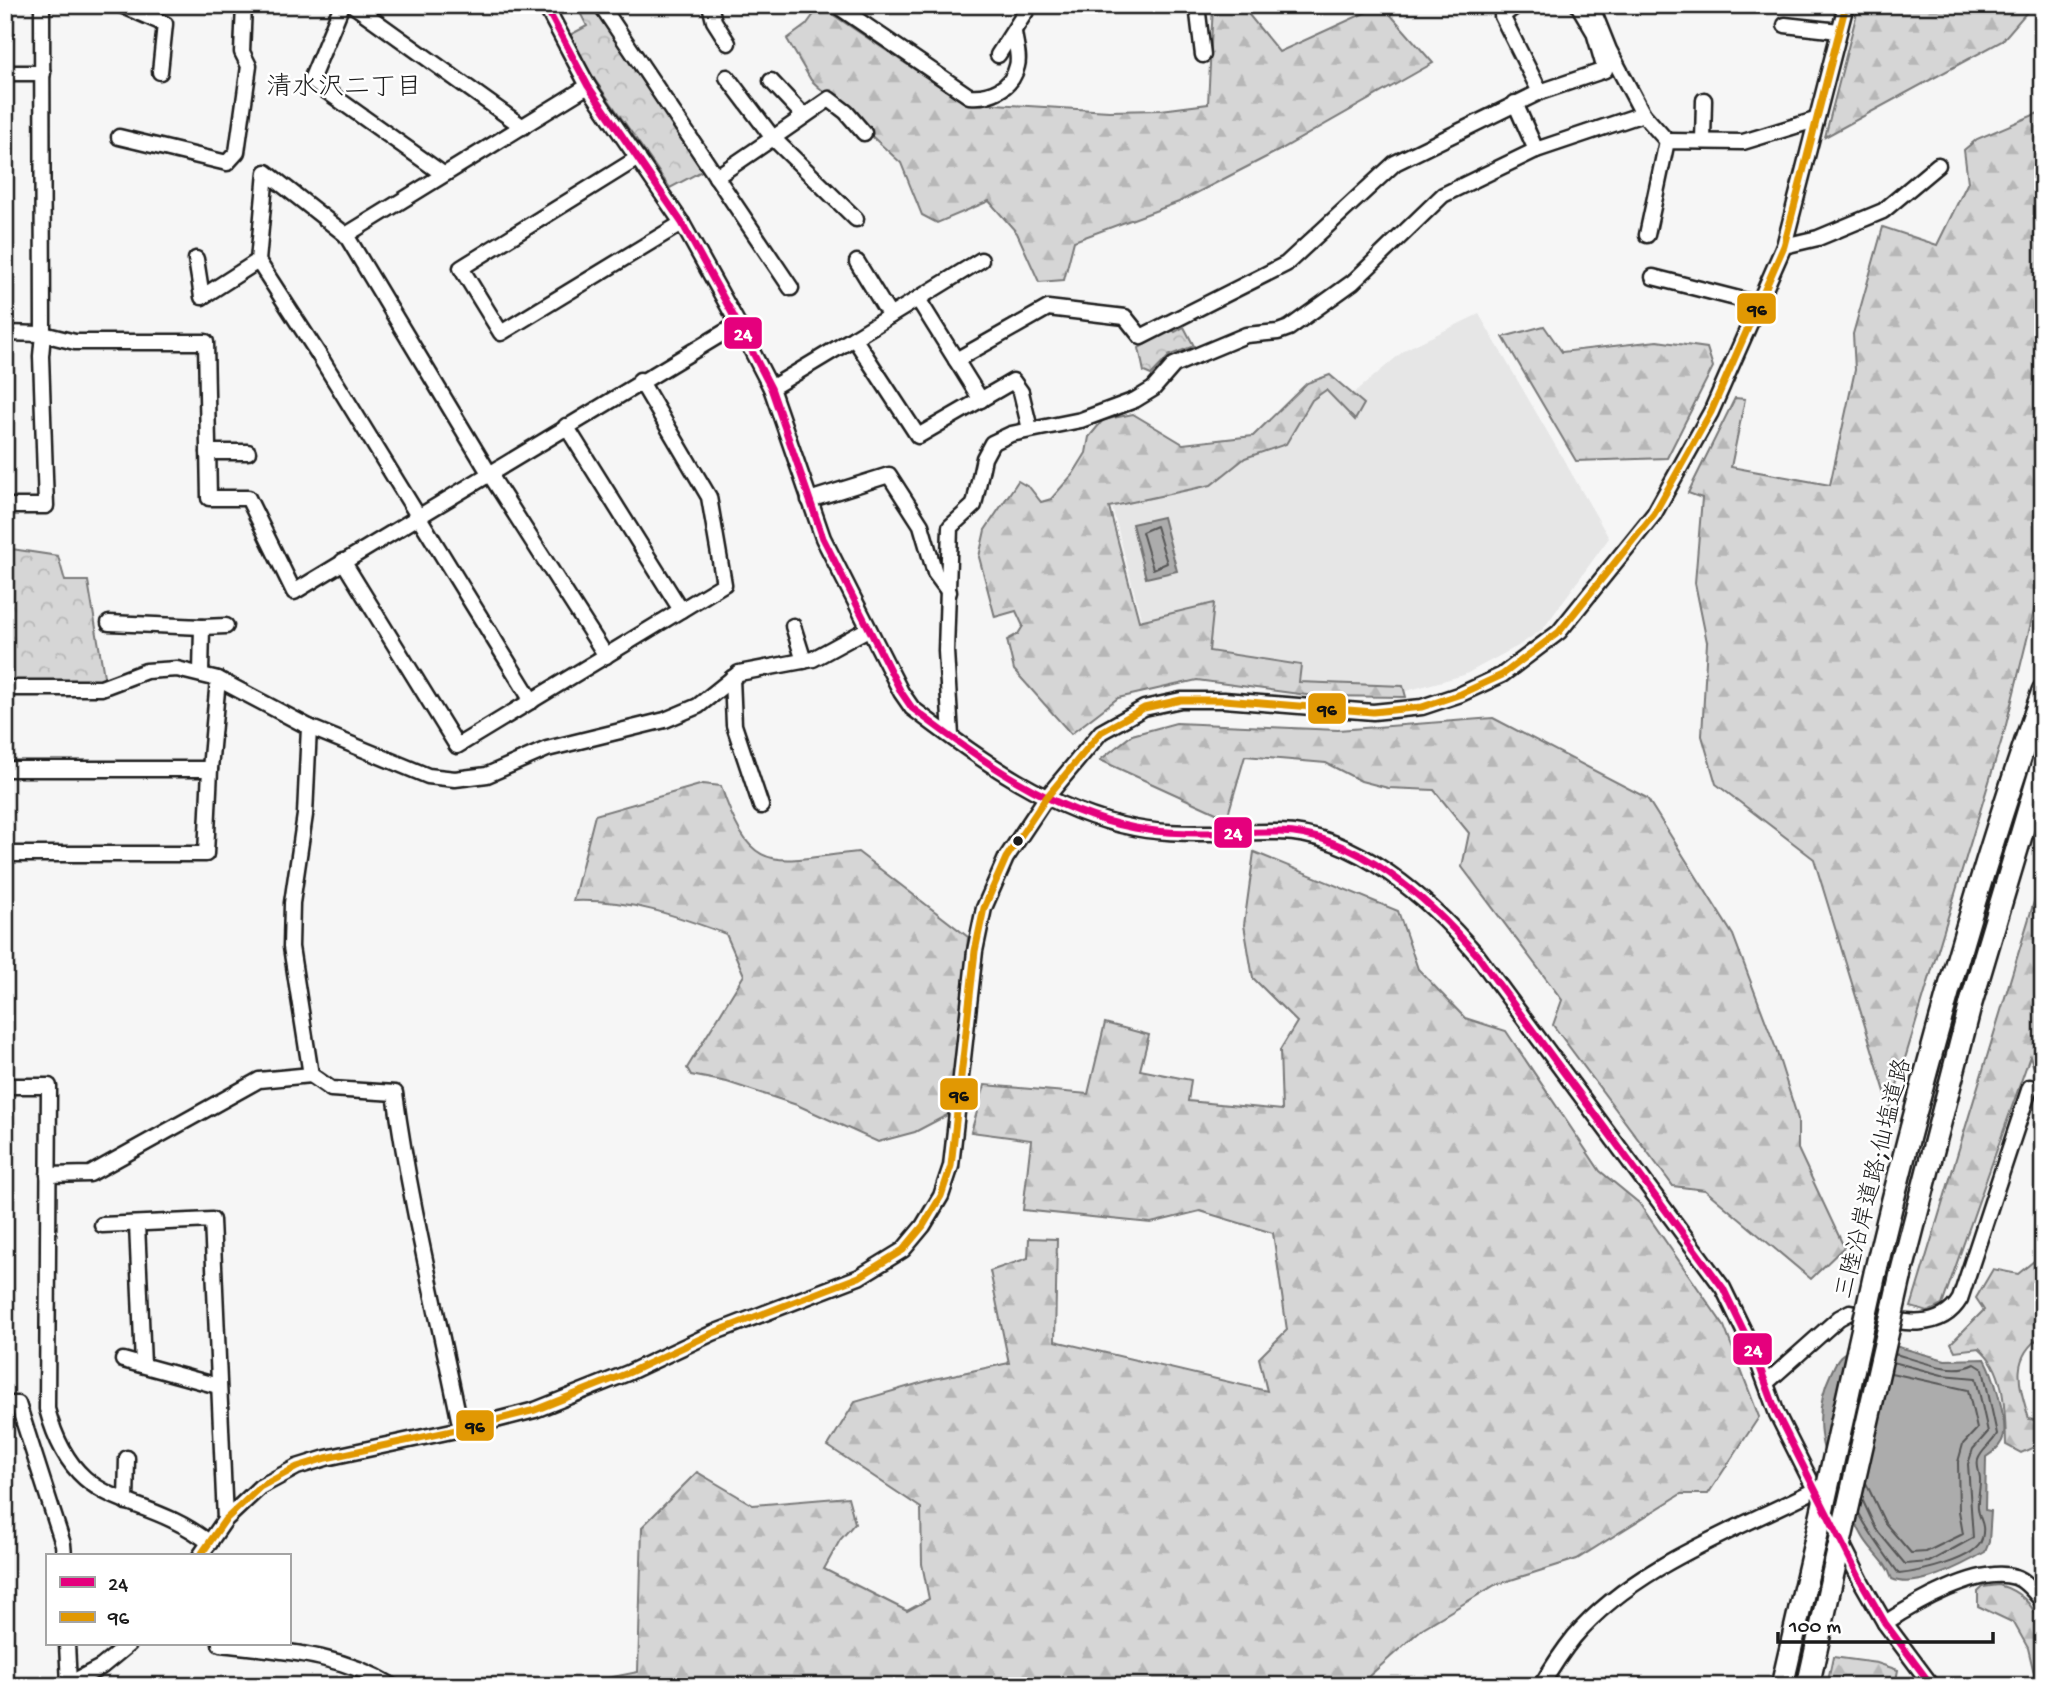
<svg xmlns="http://www.w3.org/2000/svg" width="2048" height="1691" font-family="'Gochi Hand','Klee One',sans-serif">
<style>
.built{fill:#e6e6e6}
.forest{fill:url(#forest-firs);stroke:#797979;stroke-width:2}
.park{fill:url(#park-crowns);stroke:#797979;stroke-width:2}
.water{fill:#acacac;stroke:#727272;stroke-width:2}
.lines{fill:none;stroke-linecap:round;stroke-linejoin:round}
.shore{stroke:#565656;stroke-width:2}
.minor-casing{stroke:#1c1c1c;stroke-width:19}
.highway-casing{stroke:#1c1c1c;stroke-width:26}
.minor{stroke:#fff;stroke-width:14}
.highway{stroke:#fff;stroke-width:21}
.highway-bridge-casing{stroke:#1c1c1c;stroke-width:26;stroke-linecap:butt}
.highway-bridge{stroke:#fff;stroke-width:21}
.bus-1-casing{stroke:#fff;stroke-width:12}
.bus-2-casing{stroke:#fff;stroke-width:12}
.bus-1{stroke:#e5007d;stroke-width:7}
.bus-2{stroke:#e19803;stroke-width:7}
.bus-dot{fill:#1c1c1c;stroke:#fff;stroke-width:2.5}
.labels{text-anchor:middle;stroke-width:5;stroke-linejoin:round;paint-order:stroke}
.street-label{font-size:24px;fill:#1c1c1c;stroke:#fff}
.neighbourhood-label{font-size:26px;fill:#1c1c1c;stroke:#fff}
.line-badge{stroke:#fff;stroke-width:2.5}
.badge-label{font-size:19px;text-anchor:middle;font-weight:bold;fill:#fff}
.pale-badge-label{font-size:19px;text-anchor:middle;font-weight:bold;fill:#111}
</style>
<defs>
<pattern id="forest-firs" width="22" height="20" patternUnits="userSpaceOnUse" patternTransform="scale(1.75)"><rect width="22" height="20" fill="#d6d6d6"/><path d="M5 1l3.5 6h-7zM16 11l3.5 6h-7z" fill="#b7b7b7"/></pattern>
<pattern id="park-crowns" width="20" height="18" patternUnits="userSpaceOnUse" patternTransform="scale(1.75)"><rect width="20" height="18" fill="#d6d6d6"/><path d="M2 6a3 3 0 1 1 6 0M12 15a3 3 0 1 1 6 0" fill="none" stroke="#b7b7b7"/></pattern>
</defs>
<rect width="100%" height="100%" fill="#f6f6f6"/>
<filter id="ink" filterUnits="userSpaceOnUse"><feTurbulence type="fractalNoise" baseFrequency=".0143" numOctaves="2"/><feDisplacementMap in="SourceGraphic" scale="14" xChannelSelector="R" yChannelSelector="G"/><feConvolveMatrix kernelMatrix="1 2 1 2 8 2 1 2 1" color-interpolation-filters="sRGB"/></filter>
<g filter="url(#ink)">
<path class="built" d="M 1479,314 L 1609,538 L 1543,629 L 1518,646 L 1464,675 L 1399,693 L 1197,678 L 1158,683 L 1112,507 L 1210,480 L 1327,383 L 1339,406 L 1406,349 Z"/>
<g class="forest">
<path d="M 1213,5 L 1241,5 L 1279,52 L 1382,5 L 1433,63 L 1278,151 L 1179,202 L 1074,241 L 1064,280 L 1039,282 L 1017,233 L 989,201 L 937,223 L 922,215 L 901,163 L 811,80 L 787,39 L 806,25 L 820,6 L 963,102 L 1109,111 L 1161,110 L 1208,104 Z"/>
<path d="M 1859,5 L 2033,5 L 2002,41 L 1825,137 Z"/>
<path d="M 2043,111 L 2043,574 L 2005,729 L 1890,1108 L 1814,859 L 1716,784 L 1702,736 L 1707,642 L 1695,583 L 1702,498 L 1688,493 L 1735,398 L 1745,399 L 1731,467 L 1830,485 L 1855,370 L 1853,334 L 1883,227 L 1937,245 L 1968,182 L 1964,150 L 1977,139 Z"/>
<path d="M 1544,326 L 1562,352 L 1657,341 L 1707,348 L 1713,367 L 1667,458 L 1576,461 L 1503,337 Z"/>
<path d="M 1330,375 L 1364,404 L 1355,420 L 1326,390 L 1312,400 L 1286,444 L 1245,458 L 1211,485 L 1109,507 L 1139,621 L 1214,603 L 1209,651 L 1301,665 L 1299,682 L 1403,686 L 1406,697 L 1314,696 L 1197,680 L 1118,698 L 1071,734 L 1014,670 L 1007,640 L 1018,634 L 1023,626 L 1016,611 L 995,617 L 979,557 L 985,530 L 1018,481 L 1030,488 L 1041,502 L 1051,499 L 1073,474 L 1086,453 L 1089,437 L 1103,420 L 1133,414 L 1183,444 L 1253,436 L 1307,383 Z"/>
<path d="M 1493,718 L 1647,798 L 1733,935 L 1775,1046 L 1798,1119 L 1798,1149 L 1844,1247 L 1811,1279 L 1705,1190 L 1673,1186 L 1553,1025 L 1562,1000 L 1462,867 L 1469,833 L 1434,790 L 1388,788 L 1361,781 L 1326,763 L 1245,756 L 1227,818 L 1100,760 L 1132,735 L 1176,723 L 1338,730 Z"/>
<path d="M 703,784 L 721,786 C 752,879 773,861 858,852 L 968,937 L 953,1112 L 915,1132 L 878,1142 L 797,1105 L 727,1082 L 691,1075 L 687,1068 L 744,975 L 726,934 C 675,915 629,899 573,901 L 595,815 Z"/>
<path d="M 1254,852 L 1398,911 L 1418,969 L 1465,1018 L 1506,1031 L 1600,1171 L 1639,1203 L 1724,1326 L 1759,1417 L 1708,1494 L 1681,1494 L 1577,1559 L 1495,1585 L 1423,1628 L 1358,1686 L 596,1686 L 597,1680 L 638,1672 L 642,1527 L 697,1472 L 753,1505 L 848,1497 L 855,1523 L 840,1540 L 824,1569 L 907,1611 L 929,1599 L 922,1564 L 921,1508 L 828,1446 L 855,1402 L 934,1379 L 1009,1363 L 990,1271 L 1028,1258 L 1029,1238 L 1057,1239 L 1055,1341 L 1267,1391 L 1259,1358 L 1287,1330 L 1273,1233 L 1200,1211 L 1151,1223 L 1023,1210 L 1031,1140 L 971,1132 L 985,1085 L 1088,1094 L 1105,1023 L 1149,1035 L 1140,1070 L 1191,1080 L 1188,1101 L 1282,1110 L 1280,1050 L 1297,1022 L 1253,978 L 1244,925 Z"/>
<path d="M 2043,872 L 2043,1095 L 2030,1056 L 1942,1305 L 1928,1312 L 1911,1307 Z"/>
<path d="M 2034,1261 L 2043,1262 L 2043,1335 C 2009,1357 2019,1385 2029,1419 L 2043,1422 L 2043,1443 L 2021,1453 L 2006,1445 C 2005,1412 2006,1370 1979,1348 L 1955,1351 L 1951,1343 L 1984,1310 L 1976,1298 L 1993,1269 L 2018,1274 Z"/>
<path d="M 1999,1585 C 2048,1600 2043,1642 2043,1686 L 2037,1686 L 2028,1648 L 2014,1623 L 1978,1606 L 1978,1592 L 1983,1587 Z"/>
<path d="M 1833,1657 L 1877,1663 L 1898,1670 L 1895,1686 L 1827,1686 Z"/>
</g>
<g class="park">
<path d="M 576,5 L 592,5 L 704,170 L 670,188 L 595,80 L 568,36 L 587,26 Z"/>
<path d="M 1184,327 L 1194,346 L 1170,355 L 1151,375 L 1144,372 L 1139,348 L 1172,329 L 1175,332 Z"/>
<path d="M 5,548 L 58,556 L 65,581 L 88,581 L 105,682 L 5,682 Z"/>
</g>
<g class="water">
<path d="M 1163,517 L 1177,571 L 1146,578 L 1132,524 Z"/>
<path d="M 1895,1346 L 1945,1360 L 1985,1359 C 1993,1372 2007,1420 2004,1435 C 2002,1445 1994,1452 1986,1457 L 1985,1510 L 1991,1511 L 1989,1542 L 1985,1552 C 1963,1565 1916,1590 1892,1579 C 1886,1560 1870,1551 1862,1535 C 1834,1483 1803,1431 1831,1373 C 1835,1365 1838,1355 1847,1352 C 1860,1347 1880,1348 1895,1346 Z"/>
</g>
<g class="lines">
<g class="shore">
<path d="M 1156,526 L 1167,563 L 1153,569 L 1142,532 Z"/>
<path d="M 1866,1483 L 1885,1523 L 1911,1553 L 1926,1552 L 1963,1534 L 1959,1511 L 1958,1462 L 1963,1444 L 1977,1429 L 1968,1390 L 1891,1373"/>
<path d="M 1862,1499 L 1876,1529 L 1905,1564 L 1929,1562 L 1973,1538 L 1968,1464 L 1973,1449 L 1988,1432 L 1976,1378 L 1942,1375 L 1893,1362"/>
<path d="M 1859,1513 C 1870,1535 1886,1555 1899,1574 C 1918,1572 1977,1560 1982,1539 C 1986,1522 1979,1521 1978,1508 C 1977,1499 1980,1490 1980,1482 C 1981,1474 1976,1468 1978,1460 C 1981,1450 1992,1444 1997,1434 L 1983,1369 L 1975,1364 C 1952,1376 1919,1360 1895,1354"/>
</g>
<g class="minor-casing">
<g id="minor">
<path d="M 121,5 L 165,24 L 160,72"/>
<path d="M 342,5 L 311,80 L 443,174"/>
<path d="M 353,5 L 523,127"/>
<path d="M 545,5 L 588,86 L 682,223 L 738,324 L 771,388 L 823,538 L 901,692 L 912,708 C 979,759 1051,812 1135,828 C 1182,837 1232,831 1279,832 C 1356,833 1430,900 1477,955 L 1723,1288 L 1755,1354 L 1777,1414 L 1862,1583 L 1885,1623 L 1932,1686"/>
<path d="M 601,5 L 791,288"/>
<path d="M 710,5 L 714,21 L 728,43"/>
<path d="M 836,5 L 969,96 C 989,98 1012,89 1017,66 C 1020,57 1015,42 1014,32"/>
<path d="M 1197,5 L 1203,55"/>
<path d="M 1517,5 L 1502,16 L 1540,92"/>
<path d="M 1591,5 L 1609,50 L 1643,114"/>
<path d="M 1785,25 L 1839,31"/>
<path d="M 998,55 L 1030,5"/>
<path d="M 5,73 L 43,73"/>
<path d="M 727,77 L 773,138 L 829,99 L 846,112 L 864,133"/>
<path d="M 771,81 L 804,116"/>
<path d="M 1515,103 L 1536,150"/>
<path d="M 119,137 L 227,163 L 237,152 L 249,66 L 242,52 L 244,5"/>
<path d="M 1703,141 L 1704,100"/>
<path d="M 638,158 L 461,268 L 501,333 L 682,223"/>
<path d="M 716,177 L 773,138 L 856,219"/>
<path d="M 346,235 L 489,473 L 606,656"/>
<path d="M 1647,235 L 1667,141 L 1743,142 L 1815,120"/>
<path d="M 1784,246 L 1818,238 L 1883,211 L 1938,165"/>
<path d="M 196,259 L 202,297 L 258,261"/>
<path d="M 857,262 L 890,316"/>
<path d="M 1653,277 L 1759,304"/>
<path d="M 918,299 L 981,400"/>
<path d="M 5,333 L 43,334 L 75,342 L 206,342 L 209,498 L 248,498 L 294,592 L 738,324"/>
<path d="M 854,338 L 981,260"/>
<path d="M 956,360 L 1048,308 L 1125,317 L 1141,337 L 1286,264 L 1395,163 L 1540,92 L 1605,70 L 1594,32 L 1578,5"/>
<path d="M 771,388 L 854,338 L 918,436 L 1013,381 L 1021,392 L 1030,429"/>
<path d="M 566,426 L 681,610"/>
<path d="M 208,452 L 248,452"/>
<path d="M 809,500 L 889,475 L 921,525 L 935,573 L 949,592"/>
<path d="M 5,506 L 46,506 L 41,356 L 43,334 L 42,5"/>
<path d="M 343,561 L 457,746 L 724,584 L 709,497 L 640,380"/>
<path d="M 109,623 L 202,627"/>
<path d="M 793,626 L 804,661"/>
<path d="M 201,673 L 202,627 L 226,626"/>
<path d="M 732,678 L 734,725 L 761,806"/>
<path d="M 5,688 L 101,688 L 146,671 L 177,669 L 218,679 L 309,727 L 305,815 L 292,903 L 291,947 L 311,1075 L 259,1080 L 90,1174 L 48,1175"/>
<path d="M 532,701 L 319,355 L 258,261 L 266,172 L 346,235 L 588,86"/>
<path d="M 309,727 L 428,776 L 455,779 L 487,775 L 547,749 L 665,720 L 698,706 L 739,673 L 813,659 L 868,629"/>
<path d="M 951,736 L 946,651 L 950,527 L 974,505 L 984,458 L 992,443 L 1011,434 L 1081,420 L 1135,400 L 1153,389 L 1174,365 L 1246,335 L 1278,332 L 1289,328 L 1353,282 L 1443,195 L 1536,150 L 1643,114 L 1667,141"/>
<path d="M 5,769 L 210,769 L 206,854 L 5,854"/>
<path d="M 210,769 L 218,679"/>
<path d="M 311,1075 L 331,1089 L 395,1093 C 410,1206 439,1318 461,1429"/>
<path d="M 5,1086 L 49,1086 L 47,1409 C 76,1517 138,1487 210,1543"/>
<path d="M 137,1224 L 143,1365"/>
<path d="M 102,1225 L 212,1220 L 225,1520"/>
<path d="M 123,1360 L 218,1386"/>
<path d="M 1766,1383 L 1839,1318 L 1850,1312 C 1887,1318 1937,1338 1960,1299 L 2030,1087"/>
<path d="M 5,1404 L 18,1404 L 63,1544 L 64,1556"/>
<path d="M 126,1502 L 127,1458"/>
<path d="M 200,1556 L 225,1520 L 241,1505 L 260,1487 L 297,1467 L 326,1458 L 461,1429 L 535,1410 L 628,1373 L 713,1333 L 859,1277 L 903,1250 L 923,1226 L 941,1196 L 951,1166 L 975,951 L 984,908 L 1006,858 L 1046,798 L 1101,732 L 1144,708 L 1181,700 L 1224,700 L 1373,712 L 1422,707 L 1461,694 L 1502,675 L 1559,632 L 1654,514 L 1711,412 L 1784,246 L 1846,5"/>
<path d="M 1885,1623 C 1914,1604 1980,1565 2015,1577 C 2026,1580 2036,1594 2043,1602"/>
<path d="M 67,1644 L 69,1684"/>
<path d="M 220,1644 C 281,1651 339,1653 393,1686"/>
<path d="M 65,1686 L 101,1667 L 129,1644"/>
<path d="M 1541,1686 C 1551,1669 1562,1652 1574,1637 C 1634,1566 1734,1531 1815,1490"/>
</g>
</g>
<g class="highway-casing">
<g id="highway">
<path d="M 1875,1273 C 1922,1077 1976,882 2043,691"/>
<path d="M 1900,1278 L 1971,1003 L 2043,762"/>
<path d="M 1782,1686 L 1815,1543"/>
<path d="M 1808,1686 L 1832,1578"/>
</g>
</g>
<use href="#minor" class="minor"/>
<use href="#highway" class="highway"/>
<g class="highway-bridge-casing">
<g id="highway-bridge">
<path d="M 1815,1543 L 1875,1273"/>
<path d="M 1832,1578 L 1900,1278"/>
</g>
</g>
<use href="#highway-bridge" class="highway-bridge"/>
<g class="bus-1-casing">
<path id="bus-1" d="M 545,5 L 588,86 L 682,223 L 738,324 L 771,388 L 823,538 L 901,692 L 912,708 C 979,759 1051,812 1135,828 C 1182,837 1232,831 1279,832 C 1356,833 1430,900 1477,955 L 1723,1288 L 1755,1354 L 1777,1414 L 1862,1583 L 1885,1623 L 1932,1686"/>
</g>
<g class="bus-2-casing">
<path id="bus-2" d="M 200,1556 L 225,1520 L 241,1505 L 260,1487 L 297,1467 L 326,1458 L 461,1429 L 535,1410 L 628,1373 L 713,1333 L 859,1277 L 903,1250 L 923,1226 L 941,1196 L 951,1166 L 975,951 L 984,908 L 1006,858 L 1046,798 L 1101,732 L 1144,708 L 1181,700 L 1224,700 L 1373,712 L 1422,707 L 1461,694 L 1502,675 L 1559,632 L 1654,514 L 1711,412 L 1784,246 L 1846,5"/>
</g>
<use href="#bus-1" class="bus-1"/>
<use href="#bus-2" class="bus-2"/>
</g>
</g>
<circle class="bus-dot" cx="1018" cy="841" r="6"/>
<g class="labels">
<g class="street-label">
<text transform="translate(1872 1178) rotate(-76)" y="8">三陸沿岸道路;仙塩道路</text>
</g>
<g class="neighbourhood-label">
<text x="344" y="94">清水沢二丁目</text>
</g>
</g>
<g class="line-badge">
<rect x="1736" y="292" width="41" height="33" rx="7" fill="#e19803"/>
<rect x="723" y="316" width="40" height="34" rx="7" fill="#e5007d"/>
<rect x="1307" y="692" width="40" height="33" rx="7" fill="#e19803"/>
<rect x="1213" y="816" width="40" height="33" rx="7" fill="#e5007d"/>
<rect x="939" y="1077" width="40" height="34" rx="7" fill="#e19803"/>
<rect x="1732" y="1332" width="41" height="34" rx="7" fill="#e5007d"/>
<rect x="455" y="1409" width="40" height="33" rx="7" fill="#e19803"/>
</g>
<g class="badge-label">
<text x="743" y="340">24</text>
<text x="1233" y="839">24</text>
<text x="1753" y="1356">24</text>
</g>
<g class="pale-badge-label">
<text x="1757" y="315">96</text>
<text x="1327" y="715">96</text>
<text x="959" y="1101">96</text>
<text x="475" y="1432">96</text>
</g>
<rect width="2048" height="1691" fill="none" stroke="#fff" stroke-width="28"/>
<rect x="14" y="14" width="2020" height="1663" fill="none" stroke="#1c1c1c" stroke-width="2.5" filter="url(#ink)"/>
<rect x="46" y="1554" width="245" height="91" fill="#ffffff" stroke="#a4a4a4" stroke-width="2"/>
<rect x="60" y="1577" width="35" height="10" fill="#e5007d" stroke="#a4a4a4" stroke-width="2"/>
<text x="108" y="1590" font-size="21" fill="#1c1c1c">24</text>
<rect x="60" y="1612" width="35" height="10" fill="#e19803" stroke="#a4a4a4" stroke-width="2"/>
<text x="108" y="1624" font-size="21" fill="#1c1c1c">96</text>
<path d="M1778 1632v10h215v-10" fill="none" stroke="#1c1c1c" stroke-width="3.5"/>
<text x="1789" y="1632" font-size="21" fill="#1c1c1c" stroke="#ffffff" stroke-width="5" paint-order="stroke">100 m</text>
</svg>
